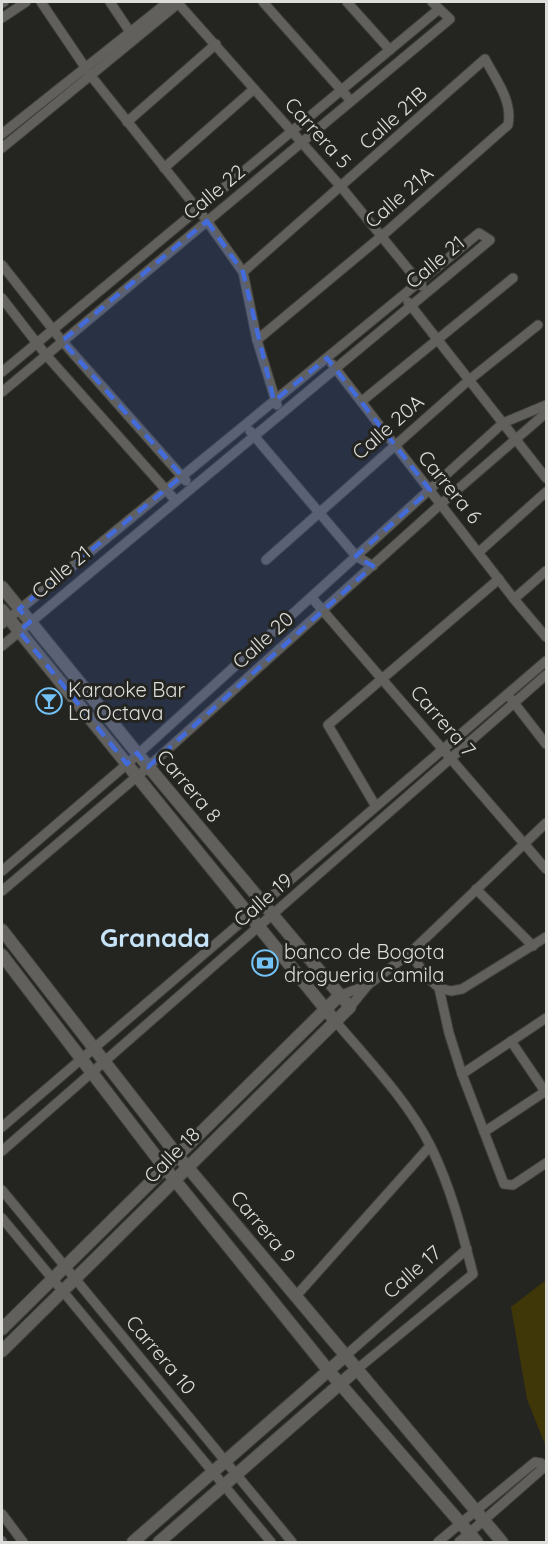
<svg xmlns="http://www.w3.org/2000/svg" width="548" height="1544" font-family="Quicksand,sans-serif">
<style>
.garden{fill:#403708}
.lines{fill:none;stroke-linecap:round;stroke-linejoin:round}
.minor-casing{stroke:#3f3f3c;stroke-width:11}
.tertiary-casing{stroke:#3f3f3c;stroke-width:14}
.minor{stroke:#61605d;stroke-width:9}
.tertiary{stroke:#61605d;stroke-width:12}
.marked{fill:#436bd9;fill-opacity:0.2;stroke:#436bd9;stroke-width:4.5;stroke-dasharray:12 8;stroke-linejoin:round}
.labels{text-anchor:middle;stroke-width:6;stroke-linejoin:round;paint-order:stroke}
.street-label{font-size:20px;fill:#dddddb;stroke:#242421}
.poi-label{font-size:20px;fill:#dddddb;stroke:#242421;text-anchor:start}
.district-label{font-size:26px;font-weight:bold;fill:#c7e3f7;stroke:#242421}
</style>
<rect width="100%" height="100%" fill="#242421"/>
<path class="garden" d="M 546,1280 L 546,1447 L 527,1399 L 511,1307 Z"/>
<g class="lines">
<g class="minor-casing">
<g id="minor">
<path d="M 41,2 L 91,76 L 207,221 L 243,272 L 257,340 L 277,405"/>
<path d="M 110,2 L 130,32"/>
<path d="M 177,2 L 342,188 L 422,286"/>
<path d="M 263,2 L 351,101"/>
<path d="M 347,2 L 390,50"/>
<path d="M 2,3 L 4,2"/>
<path d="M 2,18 L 26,2"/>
<path d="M 127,122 L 216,44"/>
<path d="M 2,134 L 168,2"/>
<path d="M 2,148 L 180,2"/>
<path d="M 164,168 L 254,89"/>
<path d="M 2,265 L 62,341 L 186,481"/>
<path d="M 243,272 L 485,59 C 496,80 513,101 508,125 L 383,235 L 257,340"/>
<path d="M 2,298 L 46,355 L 176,501"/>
<path d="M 408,302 L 546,478"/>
<path d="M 332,364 L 514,599 L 546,637"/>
<path d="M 2,372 L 439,9"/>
<path d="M 2,392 L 450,19 L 432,2"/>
<path d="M 362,401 L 513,278"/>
<path d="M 250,431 L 356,556 L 373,566"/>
<path d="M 479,552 L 546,492"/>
<path d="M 266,560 L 469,380 L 538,325"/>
<path d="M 312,598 L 546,869"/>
<path d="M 514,599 L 546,571"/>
<path d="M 2,624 L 479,233 L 490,240 L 2,646"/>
<path d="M 511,699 L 546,744"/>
<path d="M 375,805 L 328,725 L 499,579"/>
<path d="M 2,871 L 127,764 L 503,423 L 546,405"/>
<path d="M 476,889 L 533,946"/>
<path d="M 2,891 L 148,767 L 442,503 L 546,413"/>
<path d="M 410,953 L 427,977 L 439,988 L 449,1033 L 462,1074 L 504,1184 L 513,1185 L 546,1163"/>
<path d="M 439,988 L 451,991 L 462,989 L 546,937"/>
<path d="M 339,996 L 365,986"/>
<path d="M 350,1007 L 368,985 L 410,953 L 546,823"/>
<path d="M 336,1022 C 369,1061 408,1101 431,1147 C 451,1188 462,1231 473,1274 L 356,1370"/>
<path d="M 511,1041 L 546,1093"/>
<path d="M 462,1074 L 546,1018"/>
<path d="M 2,1127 L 546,661"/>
<path d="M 484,1132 L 546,1091"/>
<path d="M 2,1151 L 546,675"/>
<path d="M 2,1190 L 292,1542"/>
<path d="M 2,1218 L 271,1542"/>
<path d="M 296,1296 L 430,1146"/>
<path d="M 344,1357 L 467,1249"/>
<path d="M 2,1514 L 23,1542"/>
<path d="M 2,1541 L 2,1542"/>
<path d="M 438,1542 L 535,1462 L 541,1463 L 542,1469 L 459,1542"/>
</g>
</g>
<g class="tertiary-casing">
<g id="tertiary">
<path d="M 2,587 L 137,753 L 350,1007 L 2,1351"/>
<path d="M 2,610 L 336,1022"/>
<path d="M 2,930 L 174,1151 L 502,1542"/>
<path d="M 2,955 L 161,1163 L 328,1370 L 477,1542"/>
<path d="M 2,1329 L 339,996"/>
<path d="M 133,1542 L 344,1357"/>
<path d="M 159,1542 L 356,1370"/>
</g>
</g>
<use href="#minor" class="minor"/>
<use href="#tertiary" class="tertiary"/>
</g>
<path class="marked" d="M 207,221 L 243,272 L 274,401 L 327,358 L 430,490 L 356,556 L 373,566 L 148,767 L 137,753 L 127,764 L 19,631 L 30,622 L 19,609 L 182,476 L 62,341 Z"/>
<defs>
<g id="bar-ring" transform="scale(1.35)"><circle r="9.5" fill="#242421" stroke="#73c1f5" stroke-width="1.5"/><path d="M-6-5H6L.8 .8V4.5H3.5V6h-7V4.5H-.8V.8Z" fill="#73c1f5"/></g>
<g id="bank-ring" transform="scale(1.35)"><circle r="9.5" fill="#242421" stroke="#73c1f5" stroke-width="1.5"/><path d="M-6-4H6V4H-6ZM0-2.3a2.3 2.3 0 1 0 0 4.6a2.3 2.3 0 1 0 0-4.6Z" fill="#73c1f5"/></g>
</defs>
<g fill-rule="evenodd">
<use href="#bar-ring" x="49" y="701"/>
<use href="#bank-ring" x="265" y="963"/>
</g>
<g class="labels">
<g class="street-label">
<text transform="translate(393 118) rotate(-42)" y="7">Calle 21B</text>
<text transform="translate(318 133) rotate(48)" y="7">Carrera 5</text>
<text transform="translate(214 192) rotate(-40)" y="7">Calle 22</text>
<text transform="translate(399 197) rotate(-41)" y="7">Calle 21A</text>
<text transform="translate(435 262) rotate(-40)" y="7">Calle 21</text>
<text transform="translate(388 427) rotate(-41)" y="7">Calle 20A</text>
<text transform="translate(450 487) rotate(51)" y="7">Carrera 6</text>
<text transform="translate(61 572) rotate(-40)" y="7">Calle 21</text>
<text transform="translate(263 640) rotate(-42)" y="7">Calle 20</text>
<text transform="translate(443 721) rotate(49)" y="7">Carrera 7</text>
<text transform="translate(189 786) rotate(50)" y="7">Carrera 8</text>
<text transform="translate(263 900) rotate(-41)" y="7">Calle 19</text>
<text transform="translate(172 1155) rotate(-45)" y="7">Calle 18</text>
<text transform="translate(263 1227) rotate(50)" y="7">Carrera 9</text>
<text transform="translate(412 1272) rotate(-41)" y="7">Calle 17</text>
<text transform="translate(161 1355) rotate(50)" y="7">Carrera 10</text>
</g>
<g class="poi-label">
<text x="68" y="697">Karaoke Bar<tspan x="68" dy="23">La Octava</tspan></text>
<text x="284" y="959">banco de Bogota<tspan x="284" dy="23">drogueria Camila</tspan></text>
</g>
<g class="district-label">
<text x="155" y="947">Granada</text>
</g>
</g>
<rect width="548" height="1544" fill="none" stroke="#dddddb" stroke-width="6"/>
</svg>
